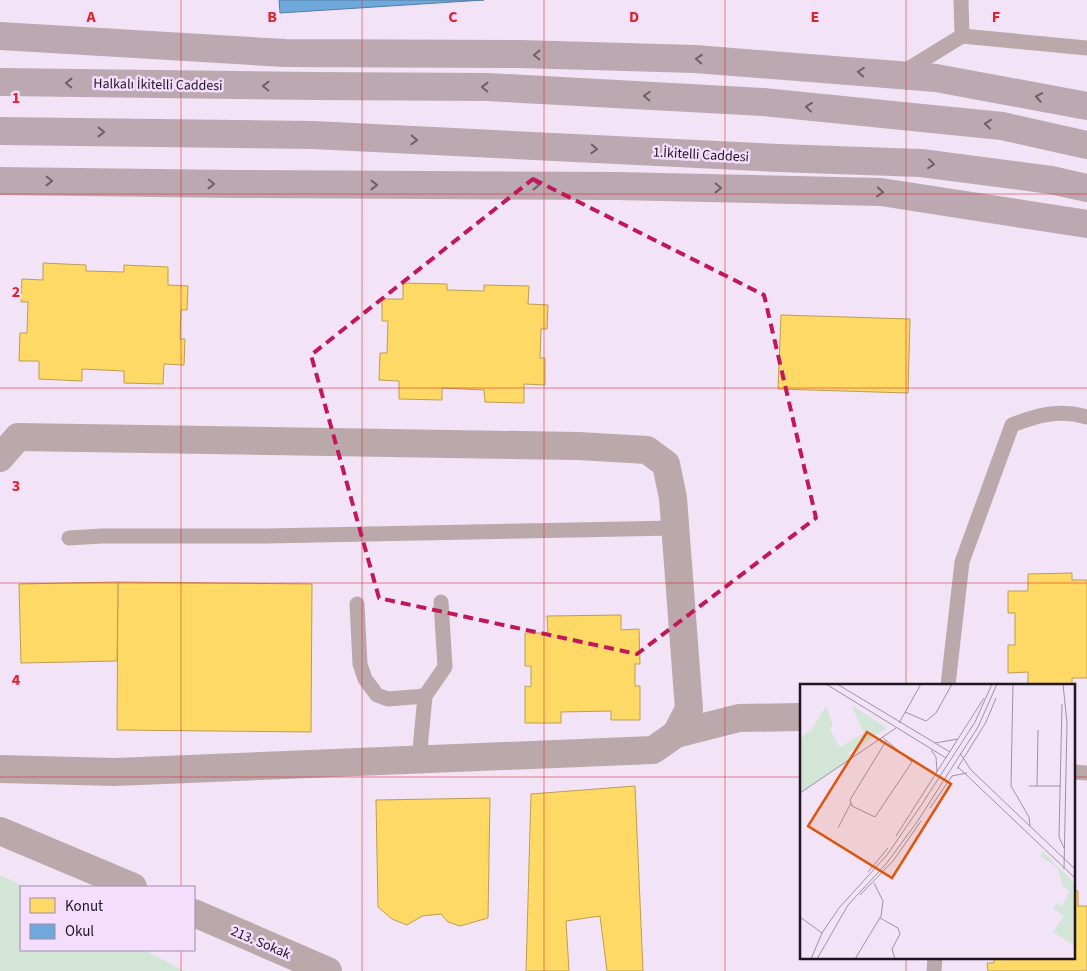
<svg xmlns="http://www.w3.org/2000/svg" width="1087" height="971" font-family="'Source Sans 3',sans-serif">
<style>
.green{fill:#d3e5d7}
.homes{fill:#ffd966;stroke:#bc9e52}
.schools{fill:#6fa8dc;stroke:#577ca4}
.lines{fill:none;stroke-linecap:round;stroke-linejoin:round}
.lane{stroke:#baa8ab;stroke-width:15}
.street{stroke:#baa8ab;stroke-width:28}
.primary{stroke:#bca8b0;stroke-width:28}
.oneway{stroke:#6e5f69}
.marked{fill:none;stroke:#c2185b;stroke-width:4;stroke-dasharray:10 6;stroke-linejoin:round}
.grid{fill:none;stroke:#d62828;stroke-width:1;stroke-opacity:0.55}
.labels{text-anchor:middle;stroke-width:5;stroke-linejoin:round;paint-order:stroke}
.street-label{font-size:14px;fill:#1f1622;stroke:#f5ddfd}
.inset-road{fill:none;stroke:#9e92a1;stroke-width:1}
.view{fill:#de560d;fill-opacity:0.15;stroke:#de560d;stroke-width:2.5}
.inset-edge{fill:none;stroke:#1f1622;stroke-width:2.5}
.grid-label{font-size:16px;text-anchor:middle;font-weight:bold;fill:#d62828;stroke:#f5ddfd;stroke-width:5;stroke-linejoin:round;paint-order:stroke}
</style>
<rect width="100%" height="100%" fill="#f2e4f6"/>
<path class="green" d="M 0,875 L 24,887 L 21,887 L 21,950 L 144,950 L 185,971 L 0,971 Z"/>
<g class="homes">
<path d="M 43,263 L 86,265 L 86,271 L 124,272 L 124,265 L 168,267 L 168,285 L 188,286 L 187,310 L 181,310 L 180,339 L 185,339 L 184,365 L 164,364 L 163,384 L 124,383 L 124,371 L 82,369 L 82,381 L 39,379 L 39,361 L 19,361 L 20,333 L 27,333 L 28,302 L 21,302 L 22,279 L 43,280 Z"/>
<path d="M 403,283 L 447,284 L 447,290 L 484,291 L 484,285 L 529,286 L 528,304 L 548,305 L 547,329 L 541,329 L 540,358 L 545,358 L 545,385 L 524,384 L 524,403 L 485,402 L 484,390 L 442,388 L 442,400 L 399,399 L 399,381 L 379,380 L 380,353 L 387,353 L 388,321 L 382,321 L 382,299 L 403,299 Z"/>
<path d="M 781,315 L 910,319 L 908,393 L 778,389 Z"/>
<path d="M 1072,573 L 1072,580 L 1087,580 L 1087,678 L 1072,678 L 1072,685 L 1028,685 L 1028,672 L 1008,673 L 1008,645 L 1015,645 L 1015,613 L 1008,613 L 1008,591 L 1028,591 L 1028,574 Z"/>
<path d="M 118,582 L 312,584 L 311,732 L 117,730 Z"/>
<path d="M 118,582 L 117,661 L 21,663 L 19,584 Z"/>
<path d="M 621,615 L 621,630 L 639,629 L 640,664 L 635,664 L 635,686 L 640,686 L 640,720 L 611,720 L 611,711 L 561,712 L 561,723 L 525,723 L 525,686 L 531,687 L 531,666 L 525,666 L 525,633 L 548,633 L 547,616 Z"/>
<path d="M 635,786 L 643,971 L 607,971 L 600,916 L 566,921 L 569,971 L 526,971 L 531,794 Z"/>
<path d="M 490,798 L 488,918 L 460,926 L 448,922 L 441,914 L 422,916 L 407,925 L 392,919 L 378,907 L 376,800 Z"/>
<path d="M 1073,891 L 1078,891 L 1078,906 L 1087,906 L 1087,971 L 988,971 L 987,963 L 994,963 L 994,957 L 1073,957 Z"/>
</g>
<path class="schools" d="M 279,0 L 484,0 L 280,13 Z"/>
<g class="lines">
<g class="lane">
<path d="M 961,0 L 962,36"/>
<path d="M 900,74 L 962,36 L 1087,48"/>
<path d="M 69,538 L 102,536 L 266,536 L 676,528"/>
<path d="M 357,604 L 360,664 L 365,679 L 377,695 L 388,699 L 425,696"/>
<path d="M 948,685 L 962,562 L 1012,425 C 1037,415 1060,409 1087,417"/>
<path d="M 419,760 L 425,696 L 445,667 L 441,602"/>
<path d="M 1073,772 L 1087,773"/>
<path d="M 934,971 L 935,957"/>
</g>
<g class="street">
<path d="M 0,458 L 18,437 L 578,446 L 647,450 L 666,464 L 673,498 L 689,709 L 676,734 L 653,750 L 115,772 L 0,769"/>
<path d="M 676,734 L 739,718 L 801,717"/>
<path d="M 0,831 L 133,887"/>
<path d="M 194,913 L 328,971"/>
</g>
<g class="primary">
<path d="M 0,36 L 285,53 L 520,54 L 695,59 L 936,78 L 1087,106"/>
<path d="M 0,82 L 315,86 L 487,87 L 763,102 L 1002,126 L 1087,145"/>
<path d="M 0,131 L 313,135 L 778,158 L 921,163 L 1051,180 L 1087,188"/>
<path d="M 0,181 L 236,184 L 616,186 L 881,192 L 1087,224"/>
</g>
</g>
<defs><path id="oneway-chevron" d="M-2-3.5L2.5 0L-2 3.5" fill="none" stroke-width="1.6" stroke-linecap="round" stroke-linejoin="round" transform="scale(1.25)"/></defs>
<g class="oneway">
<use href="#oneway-chevron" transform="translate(537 55) rotate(-179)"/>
<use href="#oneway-chevron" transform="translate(699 59) rotate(-176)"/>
<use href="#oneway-chevron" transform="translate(861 72) rotate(-175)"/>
<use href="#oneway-chevron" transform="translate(69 83) rotate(-179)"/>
<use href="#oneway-chevron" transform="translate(266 86) rotate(-179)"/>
<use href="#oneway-chevron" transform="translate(485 87) rotate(-179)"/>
<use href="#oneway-chevron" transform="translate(647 96) rotate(-177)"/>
<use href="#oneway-chevron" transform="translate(1039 97) rotate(-170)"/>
<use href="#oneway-chevron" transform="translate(809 107) rotate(-174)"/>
<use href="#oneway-chevron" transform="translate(988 124) rotate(-174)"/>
<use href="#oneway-chevron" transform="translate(101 132) rotate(1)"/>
<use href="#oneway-chevron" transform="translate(414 140) rotate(3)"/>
<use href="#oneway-chevron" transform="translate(594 149) rotate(3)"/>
<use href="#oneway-chevron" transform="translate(931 164) rotate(7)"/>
<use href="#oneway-chevron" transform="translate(49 181) rotate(1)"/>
<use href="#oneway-chevron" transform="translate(211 184) rotate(1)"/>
<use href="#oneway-chevron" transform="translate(374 185)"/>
<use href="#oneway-chevron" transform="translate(536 185)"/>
<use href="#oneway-chevron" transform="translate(718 188) rotate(1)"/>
<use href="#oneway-chevron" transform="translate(880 192) rotate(5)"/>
</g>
<path class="marked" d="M 533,179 L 764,295 L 816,518 L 637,654 L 379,598 L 311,355 Z"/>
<path class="grid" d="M 181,0 L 181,887M 362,0 L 362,971M 544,0 L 544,971M 725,0 L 725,971M 906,0 L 906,685M 0,194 L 1087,194M 0,388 L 1087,388M 0,583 L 1087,583M 0,777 L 801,777M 1073,777 L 1087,777M 181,950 L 181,971M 906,957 L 906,971"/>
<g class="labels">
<g class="street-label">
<text transform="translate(158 84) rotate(1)" y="5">Halkalı İkitelli Caddesi</text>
<text transform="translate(701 154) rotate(3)" y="5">1.İkitelli Caddesi</text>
<text transform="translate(261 942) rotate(23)" y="5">213. Sokak</text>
</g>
</g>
<g transform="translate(800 684)">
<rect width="275" height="275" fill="#f2e4f6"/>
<path d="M 51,21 L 87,44 L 48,69 L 54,73 L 0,109 L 0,54 L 11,46 L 26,22 L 33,41 L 30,46 L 40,63 L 64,49 ZM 243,168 L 275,199 L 275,262 L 253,248 L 264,232 L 253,225 L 256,219 L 262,222 L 270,207 L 263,202 L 257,183 L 240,172 Z" fill="#d3e5d7"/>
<path class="inset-road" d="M 26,0 L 146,74M 37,0 L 150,68M 213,0 L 211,102 L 229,133 L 230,142M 263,0 L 267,39 L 264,185M 262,20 L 259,153 L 264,164M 105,28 L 126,37 L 136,29 L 152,0M 99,39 L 121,0M 82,53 L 112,78 L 75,133 L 52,122 L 50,116 L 86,57M 135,59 L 158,55M 131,66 L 136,73 L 137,88M 160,69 L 171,86 L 275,185M 158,83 L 275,194M 157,85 L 186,38 L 196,14M 229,102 L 261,102M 237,102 L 238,46M 0,109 L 96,44M 130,124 L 152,92 L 167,89M 38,144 L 51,119M 96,152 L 184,14M 68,188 L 88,164M 60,211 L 93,177 L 121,137M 0,233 L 22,249M 80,234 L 98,244 L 100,250 L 92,265 L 95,275M 11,275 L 22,249 L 39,224 L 87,171 L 122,120 L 175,38 L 192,0M 17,275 L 48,221 L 86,180 L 117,138 L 178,43 L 197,0M 55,275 L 81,232 L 83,217 L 74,199"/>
<path class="view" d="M 67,48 L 151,100 L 92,194 L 8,142 Z"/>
<rect width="275" height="275" class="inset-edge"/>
</g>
<g class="grid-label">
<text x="91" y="22">A</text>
<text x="272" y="22">B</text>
<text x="453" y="22">C</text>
<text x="634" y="22">D</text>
<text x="815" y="22">E</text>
<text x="996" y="22">F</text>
<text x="16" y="103">1</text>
<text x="16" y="297">2</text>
<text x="16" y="491">3</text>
<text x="16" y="685">4</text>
</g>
<rect x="20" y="886" width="175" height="65" fill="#f5ddfd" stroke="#9f8da5"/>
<rect x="30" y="898" width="25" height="15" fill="#ffd966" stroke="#9f8da5"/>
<text x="65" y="911" font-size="15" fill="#1f1622">Konut</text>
<rect x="30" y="924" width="25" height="15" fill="#6fa8dc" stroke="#9f8da5"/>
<text x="65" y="936" font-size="15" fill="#1f1622">Okul</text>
</svg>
